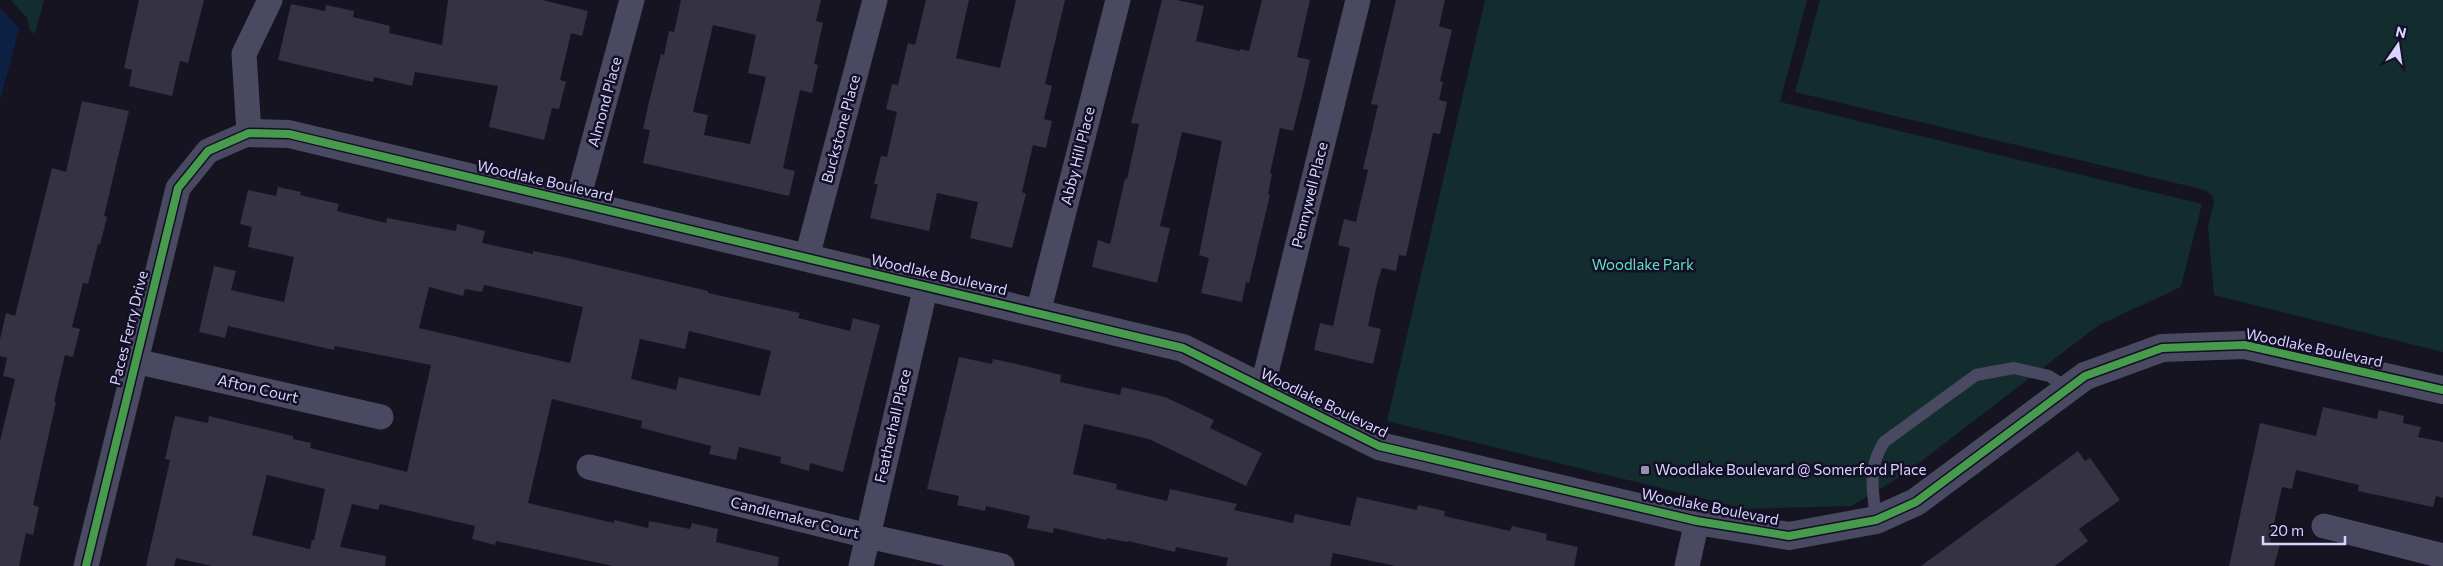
<svg xmlns="http://www.w3.org/2000/svg" width="2443" height="566" font-family="Commissioner,sans-serif">
<style>
.green{fill:#132c2d}
.water{fill:#0d2144}
.building{fill:#343243;fill-rule:evenodd}
.lines{fill:none;stroke-linecap:round;stroke-linejoin:round}
.service{stroke:#4a4962;stroke-width:12}
.minor{stroke:#4a4962;stroke-width:25}
.tertiary{stroke:#4a4962;stroke-width:28}
.cycleway-casing{stroke:#130f26;stroke-width:11}
.cycleway{stroke:#469c4c;stroke-width:8}
.poi-dot{fill:#9591b1;stroke:#130f26;stroke-width:2}
.labels{text-anchor:middle;stroke-width:5;stroke-linejoin:round;paint-order:stroke}
.street-label{font-size:15px;fill:#d9d4ff;stroke:#130f26}
.park-label{font-size:15px;fill:#5fe0c0;stroke:#130f26}
.poi-label{font-size:15px;fill:#d9d4ff;stroke:#130f26;text-anchor:start}
</style>
<rect width="100%" height="100%" fill="#161421"/>
<g class="green">
<path d="M 11,0 L 44,0 L 35,34 L 30,30 L 27,18 Z"/>
<path d="M 1485,0 L 1807,0 L 1780,102 L 2202,204 L 2181,287 L 2099,325 L 1902,476 L 1851,506 L 1746,509 L 1387,421 Z"/>
<path d="M 1820,0 L 2443,0 L 2443,352 L 2214,295 L 2208,227 L 2214,202 L 2212,195 L 2205,190 L 1795,92 Z"/>
</g>
<path class="water" d="M 0,8 L 19,28 L 0,101 Z"/>
<g class="building">
<path d="M 139,0 L 204,0 L 188,63 L 180,61 L 172,96 L 129,86 L 132,70 L 124,68 Z"/>
<path d="M 448,0 L 542,0 L 588,11 L 582,36 L 571,33 L 560,80 L 566,82 L 559,109 L 552,108 L 544,140 L 489,127 L 498,86 L 415,72 L 412,86 L 374,77 L 373,82 L 278,60 L 291,4 L 325,11 L 326,5 L 354,11 L 353,17 L 390,26 L 389,33 L 442,45 Z"/>
<path d="M 681,0 L 821,0 L 816,21 L 823,23 L 814,64 L 818,65 L 812,93 L 800,90 L 783,168 L 795,171 L 789,196 L 643,163 L 650,130 L 643,129 L 649,102 L 661,54 L 664,55 L 669,31 L 674,32 ZM 713,25 L 756,35 L 748,73 L 766,77 L 750,144 L 704,135 L 708,115 L 693,112 Z"/>
<path d="M 926,0 L 969,0 L 956,58 L 1000,68 L 1016,0 L 1065,0 L 1045,84 L 1052,86 L 1044,119 L 1052,121 L 1046,148 L 1033,145 L 1022,192 L 1026,194 L 1012,248 L 970,238 L 978,202 L 937,193 L 929,231 L 870,218 L 878,184 L 874,184 L 881,156 L 887,157 L 897,112 L 886,109 L 892,84 L 898,85 L 908,43 L 915,45 Z"/>
<path d="M 1162,0 L 1177,0 L 1204,6 L 1196,41 L 1240,51 L 1240,49 L 1249,51 L 1262,0 L 1310,0 L 1297,57 L 1310,60 L 1304,87 L 1293,131 L 1280,128 L 1270,173 L 1272,174 L 1268,194 L 1270,195 L 1249,283 L 1246,282 L 1242,302 L 1201,293 L 1209,258 L 1199,255 L 1222,141 L 1182,132 L 1160,226 L 1170,228 L 1157,283 L 1092,267 L 1098,240 L 1110,244 L 1125,179 L 1127,179 L 1139,124 L 1131,123 Z"/>
<path d="M 1396,0 L 1445,0 L 1439,26 L 1452,30 L 1440,81 L 1443,82 L 1439,100 L 1447,102 L 1440,134 L 1433,133 L 1406,256 L 1399,255 L 1396,271 L 1382,268 L 1377,284 L 1368,326 L 1381,329 L 1373,364 L 1314,350 L 1320,323 L 1333,326 L 1350,248 L 1338,245 L 1344,219 L 1356,222 L 1368,170 L 1363,169 L 1378,105 L 1371,104 Z"/>
<path d="M 82,101 L 129,111 L 104,216 L 107,217 L 100,245 L 98,244 L 88,284 L 83,283 L 72,327 L 80,329 L 73,357 L 65,355 L 54,402 L 56,402 L 33,505 L 39,507 L 33,535 L 26,533 L 19,566 L 0,566 L 0,441 L 15,379 L 3,376 L 7,358 L 0,356 L 0,339 L 6,313 L 15,316 L 52,168 L 66,172 Z"/>
<path d="M 278,187 L 301,192 L 300,195 L 339,204 L 337,211 L 386,223 L 387,218 L 456,231 L 457,224 L 485,231 L 482,243 L 533,254 L 533,251 L 568,258 L 708,291 L 708,293 L 800,313 L 798,318 L 850,331 L 853,318 L 880,325 L 843,472 L 810,463 L 809,471 L 780,463 L 781,457 L 739,447 L 736,460 L 709,454 L 711,446 L 641,428 L 642,421 L 552,399 L 528,503 L 614,523 L 614,520 L 648,528 L 649,521 L 690,529 L 692,523 L 718,529 L 716,542 L 779,557 L 778,566 L 613,566 L 496,541 L 495,545 L 472,539 L 475,526 L 380,504 L 378,510 L 352,504 L 340,547 L 386,556 L 385,566 L 212,566 L 176,558 L 174,566 L 146,566 L 170,460 L 165,459 L 175,416 L 208,423 L 209,416 L 293,436 L 293,439 L 311,443 L 310,448 L 407,472 L 431,365 L 335,346 L 334,350 L 228,326 L 225,338 L 199,332 L 214,266 L 236,271 L 231,290 L 284,302 L 294,257 L 248,247 L 252,227 L 240,224 L 248,190 L 276,196 ZM 484,285 L 583,307 L 570,363 L 419,328 L 429,287 L 463,296 L 465,289 L 482,292 ZM 689,331 L 771,351 L 760,396 L 679,377 L 676,390 L 631,379 L 640,339 L 685,349 ZM 267,475 L 325,489 L 314,540 L 312,540 L 310,549 L 252,535 Z"/>
<path d="M 959,357 L 992,364 L 993,359 L 1021,365 L 1061,375 L 1060,382 L 1120,395 L 1122,387 L 1165,397 L 1214,420 L 1210,428 L 1262,453 L 1246,486 L 1149,439 L 1084,424 L 1073,474 L 1117,484 L 1116,489 L 1167,501 L 1170,489 L 1237,504 L 1234,510 L 1293,523 L 1295,514 L 1350,526 L 1357,497 L 1417,510 L 1418,505 L 1445,511 L 1444,516 L 1510,531 L 1512,526 L 1547,534 L 1546,540 L 1578,547 L 1574,566 L 1396,566 L 1333,553 L 1330,566 L 1226,566 L 1228,558 L 1176,547 L 1175,552 L 1128,541 L 1127,542 L 1107,538 L 1106,540 L 1054,528 L 1053,533 L 1027,528 L 1030,516 L 986,506 L 985,511 L 957,505 L 959,496 L 927,489 Z"/>
<path d="M 2323,407 L 2377,419 L 2379,410 L 2404,416 L 2403,423 L 2421,427 L 2418,437 L 2443,442 L 2443,498 L 2436,496 L 2433,507 L 2358,491 L 2359,485 L 2296,470 L 2292,489 L 2282,487 L 2270,542 L 2280,544 L 2274,566 L 2229,566 L 2260,423 L 2316,436 Z"/>
<path d="M 2078,451 L 2085,461 L 2090,458 L 2120,500 L 2079,529 L 2088,541 L 2055,566 L 1921,566 Z"/>
</g>
<g class="lines">
<path class="service" d="M 1876,520 C 1873,490 1867,469 1884,442 L 1976,375 L 2014,368 L 2049,376 L 2068,388"/>
<g class="minor">
<path d="M 577,203 L 632,0"/>
<path d="M 807,257 L 875,0"/>
<path d="M 1038,313 L 1118,0"/>
<path d="M 135,361 L 381,417"/>
<path d="M 1262,389 L 1358,0"/>
<path d="M 589,467 L 868,536 L 1002,566"/>
<path d="M 2324,526 L 2443,556"/>
<path d="M 86,566 L 178,188 L 208,151 L 249,133 L 244,54 L 270,0"/>
<path d="M 861,566 L 926,286"/>
<path d="M 1687,566 L 1697,521"/>
</g>
<path class="tertiary" d="M 249,133 L 289,134 L 1183,348 L 1379,446 L 1697,521 L 1789,536 L 1876,520 L 1916,502 L 2085,376 L 2162,348 L 2245,345 L 2443,390"/>
<g class="cycleway-casing">
<path id="cycleway" d="M 86,566 L 178,188 L 208,151 L 249,133 L 289,134 L 1183,348 L 1379,446 L 1697,521 L 1789,536 L 1876,520 L 1916,502 L 2085,376 L 2162,348 L 2245,345 L 2443,390"/>
</g>
<use href="#cycleway" class="cycleway"/>
</g>
<rect class="poi-dot" x="1640" y="465" width="10" height="10" rx="2.5"/>
<g class="labels">
<g class="street-label">
<text transform="translate(605 102) rotate(-75)" y="5">Almond Place</text>
<text transform="translate(841 129) rotate(-75)" y="5">Buckstone Place</text>
<text transform="translate(1078 156) rotate(-76)" y="5">Abby Hill Place</text>
<text transform="translate(545 181) rotate(13)" y="5">Woodlake Boulevard</text>
<text transform="translate(1310 195) rotate(-76)" y="5">Pennywell Place</text>
<text transform="translate(939 275) rotate(13)" y="5">Woodlake Boulevard</text>
<text transform="translate(129 328) rotate(-76)" y="5">Paces Ferry Drive</text>
<text transform="translate(2314 348) rotate(12)" y="5">Woodlake Boulevard</text>
<text transform="translate(258 389) rotate(13)" y="5">Afton Court</text>
<text transform="translate(1324 403) rotate(26)" y="5">Woodlake Boulevard</text>
<text transform="translate(893 426) rotate(-77)" y="5">Featherhall Place</text>
<text transform="translate(1710 507) rotate(11)" y="5">Woodlake Boulevard</text>
<text transform="translate(795 518) rotate(14)" y="5">Candlemaker Court</text>
</g>
<g class="park-label">
<text x="1643" y="270">Woodlake Park</text>
</g>
<g class="poi-label">
<text x="1655" y="475">Woodlake Boulevard @ Somerford Place</text>
</g>
</g>
<g transform="translate(2398 45) rotate(13)" stroke="#130f26" stroke-width="4" paint-order="stroke">
<path d="M0-4L9 19L0 12L-9 19Z" fill="#d9d4ff"/>
<text y="-8" font-size="14" font-weight="bold" text-anchor="middle" fill="#d9d4ff">N</text>
</g>
<path d="M2263 536v8h82v-8" fill="none" stroke="#d9d4ff" stroke-width="2.5"/>
<text x="2270" y="536" font-size="15" fill="#d9d4ff" stroke="#130f26" stroke-width="4" paint-order="stroke">20 m</text>
</svg>
